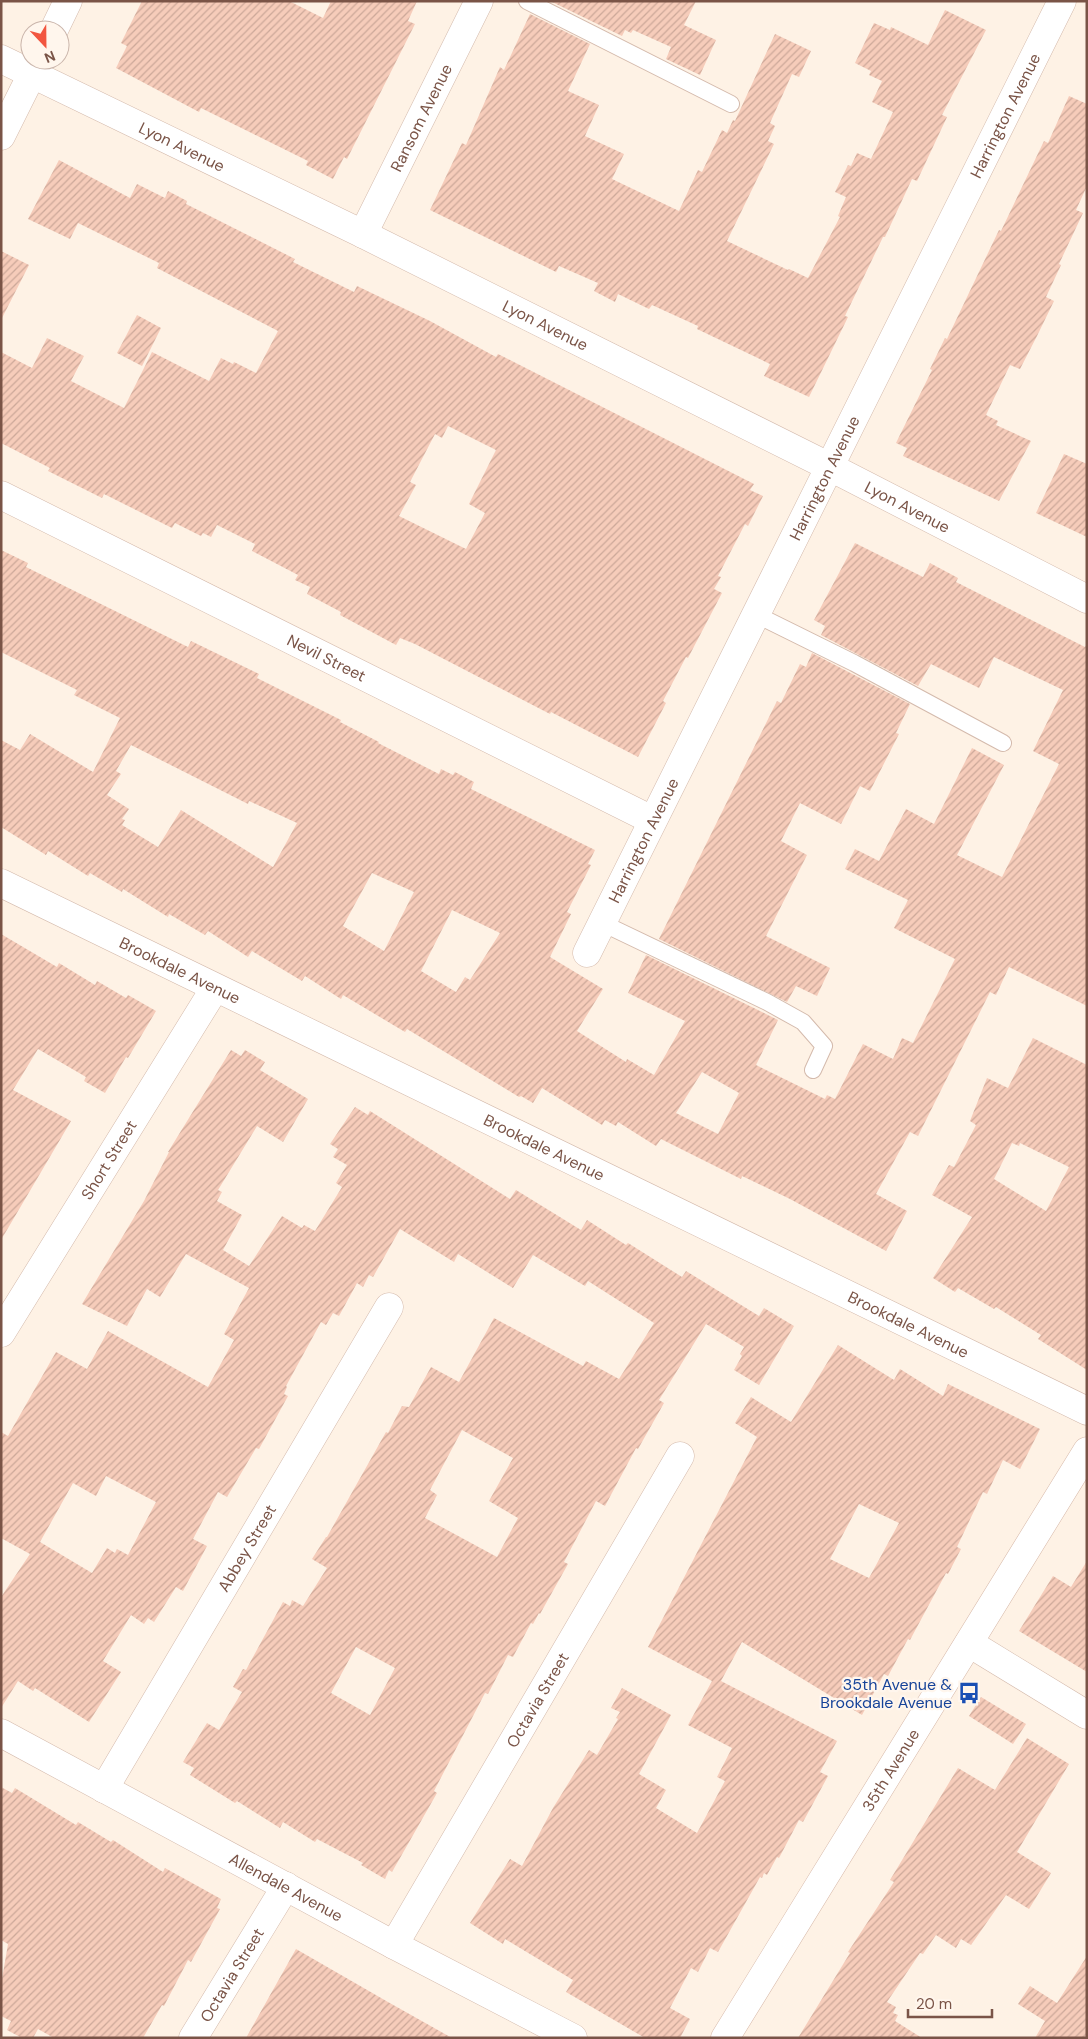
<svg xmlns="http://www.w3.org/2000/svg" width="1088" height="2039" font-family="'DM Sans',sans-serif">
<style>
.building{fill:url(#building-hatch);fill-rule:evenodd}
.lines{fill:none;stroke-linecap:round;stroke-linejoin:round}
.service-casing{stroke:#d4baac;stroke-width:18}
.minor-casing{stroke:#d4baac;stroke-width:29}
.tertiary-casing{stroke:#d4baac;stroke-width:29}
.secondary-casing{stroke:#d7b9a9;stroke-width:29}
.service{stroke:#fff;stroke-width:16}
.minor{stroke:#fff;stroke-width:28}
.tertiary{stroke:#fff;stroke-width:28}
.secondary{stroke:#fff;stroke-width:28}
.labels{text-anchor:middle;stroke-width:4.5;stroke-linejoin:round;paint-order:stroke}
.street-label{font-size:16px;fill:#7a5447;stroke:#fff6ed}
.transit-label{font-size:16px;fill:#164399;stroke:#fff6ed;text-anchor:end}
</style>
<defs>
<pattern id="building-hatch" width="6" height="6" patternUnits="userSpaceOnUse" patternTransform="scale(1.25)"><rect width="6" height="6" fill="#f6ccba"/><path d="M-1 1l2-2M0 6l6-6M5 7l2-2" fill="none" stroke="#cca899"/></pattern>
</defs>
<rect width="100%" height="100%" fill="#fef2e5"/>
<g class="building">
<path d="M 142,1 L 289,1 L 323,18 L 331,1 L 417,1 L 408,21 L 415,24 L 347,159 L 344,157 L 333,179 L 306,165 L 308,161 L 201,108 L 199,112 L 116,68 L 127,46 L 121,43 Z"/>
<path d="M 550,1 L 696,1 L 684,25 L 716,40 L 700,75 L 666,59 L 671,47 L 633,30 L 631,33 L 625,30 L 622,36 Z"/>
<path d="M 945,10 L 986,30 L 942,115 L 947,117 L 917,181 L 912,179 L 885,237 L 883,237 L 845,316 L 848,317 L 809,397 L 764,376 L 770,364 L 697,329 L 698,326 L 652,305 L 649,309 L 618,294 L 615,302 L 594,291 L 598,283 L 559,266 L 556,272 L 430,210 L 462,143 L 466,145 L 500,67 L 504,70 L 530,14 L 590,44 L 568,91 L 599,105 L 585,136 L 624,154 L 612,179 L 679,211 L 698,170 L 702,172 L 722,130 L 727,133 L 733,120 L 735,121 L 775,34 L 811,51 L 799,77 L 792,74 L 770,123 L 775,126 L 768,141 L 774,144 L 727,241 L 788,270 L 789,269 L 808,278 L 840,217 L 838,216 L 846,197 L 835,192 L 848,165 L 851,166 L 857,153 L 871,159 L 893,112 L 872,102 L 882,81 L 869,75 L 871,71 L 855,63 L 874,23 L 890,30 L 891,27 L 928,45 Z"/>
<path d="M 1069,96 L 1087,104 L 1087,186 L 1076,210 L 1083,213 L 1059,264 L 1061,265 L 1046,297 L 1054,301 L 1037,336 L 1020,369 L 1010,365 L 986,415 L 998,421 L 996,425 L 1031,441 L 999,501 L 903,456 L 907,448 L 896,443 L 932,370 L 930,369 L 945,338 L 947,339 L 999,230 L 1001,231 L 1044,141 L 1048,143 Z"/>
<path d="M 59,160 L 130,198 L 137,184 L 165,198 L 168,191 L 187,201 L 186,204 L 295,259 L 293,262 L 354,292 L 357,286 L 430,321 L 496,357 L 498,354 L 754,484 L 750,490 L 763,496 L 748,526 L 745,524 L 718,576 L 721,577 L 714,589 L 722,593 L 688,658 L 686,657 L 663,701 L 666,703 L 638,757 L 551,712 L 550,714 L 415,644 L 400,638 L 396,645 L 340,615 L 341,612 L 307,594 L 310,587 L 295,580 L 298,575 L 252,551 L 255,544 L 217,525 L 211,537 L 203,533 L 201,536 L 175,523 L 172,528 L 104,494 L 102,498 L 48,471 L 50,468 L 1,443 L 1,352 L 32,368 L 47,338 L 84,356 L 71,381 L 124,408 L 152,352 L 209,381 L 221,358 L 233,364 L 234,362 L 256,373 L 278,331 L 157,268 L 159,263 L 78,223 L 70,239 L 28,219 ZM 448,426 L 496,450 L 469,504 L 485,513 L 466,549 L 399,516 L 416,485 L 410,482 L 435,434 L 442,438 Z"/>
<path d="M 1,251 L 29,265 L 1,320 Z"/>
<path d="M 137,315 L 161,328 L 142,366 L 117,353 Z"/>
<path d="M 1064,454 L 1087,464 L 1087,537 L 1036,513 Z"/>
<path d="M 855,543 L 923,577 L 930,563 L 958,578 L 956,582 L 1085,647 L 1087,644 L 1087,1006 L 1009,967 L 996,995 L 990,992 L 918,1136 L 910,1132 L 876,1194 L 907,1211 L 886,1251 L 790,1199 L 742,1176 L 741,1179 L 661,1139 L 656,1146 L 618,1122 L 616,1126 L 605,1120 L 602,1125 L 542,1088 L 533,1103 L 521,1096 L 519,1097 L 407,1029 L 405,1032 L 343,995 L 341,999 L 305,976 L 302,981 L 252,951 L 248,957 L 208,931 L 205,935 L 169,914 L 168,917 L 123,889 L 122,892 L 90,873 L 88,876 L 48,851 L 46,855 L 1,827 L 1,740 L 20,750 L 30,734 L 93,772 L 120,718 L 74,695 L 77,690 L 1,652 L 1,550 L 28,563 L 26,567 L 188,647 L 191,641 L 259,674 L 257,678 L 341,720 L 340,722 L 379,742 L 378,743 L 439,774 L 441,769 L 453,775 L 455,772 L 474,782 L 471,789 L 595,850 L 588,864 L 591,865 L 567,912 L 571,914 L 550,957 L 603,989 L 577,1031 L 626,1062 L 627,1059 L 654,1075 L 685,1021 L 628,993 L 646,955 L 778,1020 L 756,1065 L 825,1099 L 827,1095 L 835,1099 L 863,1044 L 893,1059 L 902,1038 L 913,1043 L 955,959 L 894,928 L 908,900 L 845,869 L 855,849 L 879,861 L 906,809 L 934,824 L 972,748 L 1004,765 L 957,855 L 1002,877 L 1059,764 L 1033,751 L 1063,690 L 994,657 L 979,688 L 931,664 L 918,686 L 821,635 L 825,626 L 814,620 ZM 131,745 L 248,804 L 249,801 L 297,823 L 273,867 L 181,810 L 158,847 L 122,825 L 125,820 L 122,819 L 129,809 L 107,795 L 121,774 L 116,771 ZM 372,873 L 414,892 L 384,951 L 343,926 ZM 452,910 L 500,933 L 470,980 L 465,977 L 456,992 L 421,971 ZM 702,1072 L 739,1093 L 718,1134 L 676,1113 Z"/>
<path d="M 812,653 L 910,704 L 896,733 L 899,734 L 870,791 L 860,786 L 841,824 L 800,803 L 781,841 L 807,855 L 766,936 L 830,968 L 817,996 L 796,986 L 787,1002 L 659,939 L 777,701 L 781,703 L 800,664 L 806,667 Z"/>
<path d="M 1,934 L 57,967 L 59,963 L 95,985 L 97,981 L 126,998 L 128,995 L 156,1011 L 128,1058 L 126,1057 L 105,1093 L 84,1081 L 86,1077 L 38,1049 L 13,1090 L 71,1121 L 1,1240 Z"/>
<path d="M 1033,1038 L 1087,1065 L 1087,1370 L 1038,1339 L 1041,1335 L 996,1307 L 994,1309 L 958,1288 L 955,1292 L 933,1278 L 972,1217 L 932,1195 L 949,1165 L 954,1167 L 976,1125 L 970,1121 L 987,1078 L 1008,1088 ZM 1012,1143 L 1019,1146 L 1020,1143 L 1069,1167 L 1046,1211 L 994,1179 Z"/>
<path d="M 231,1050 L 241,1056 L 245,1050 L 265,1062 L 260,1070 L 308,1099 L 283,1142 L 257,1126 L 218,1190 L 222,1192 L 217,1201 L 242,1215 L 223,1250 L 249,1266 L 282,1216 L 302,1228 L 304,1225 L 315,1231 L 342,1187 L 336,1183 L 347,1165 L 333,1157 L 338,1149 L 330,1144 L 355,1107 L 368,1115 L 370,1111 L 510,1199 L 516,1190 L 581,1230 L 587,1220 L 626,1245 L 628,1243 L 682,1277 L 686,1271 L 759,1316 L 764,1308 L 794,1326 L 759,1385 L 734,1370 L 742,1356 L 740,1354 L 744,1347 L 706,1324 L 659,1400 L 664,1403 L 638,1449 L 636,1448 L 605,1506 L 596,1501 L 564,1562 L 568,1564 L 540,1614 L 539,1613 L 533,1624 L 531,1623 L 513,1657 L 508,1655 L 488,1694 L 485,1693 L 434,1791 L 437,1793 L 392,1872 L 389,1870 L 385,1879 L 361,1865 L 363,1863 L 317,1839 L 315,1842 L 283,1822 L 280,1828 L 237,1801 L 235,1803 L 190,1775 L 194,1768 L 183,1762 L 207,1723 L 219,1730 L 242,1692 L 233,1687 L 243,1669 L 246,1670 L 283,1602 L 290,1606 L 292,1600 L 303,1606 L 327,1568 L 312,1559 L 326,1537 L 327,1537 L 386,1432 L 388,1433 L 402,1406 L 409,1407 L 431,1367 L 459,1382 L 494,1318 L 583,1366 L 586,1361 L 619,1379 L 654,1323 L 588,1281 L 585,1286 L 533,1255 L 513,1288 L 458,1254 L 454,1262 L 400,1229 L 373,1277 L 369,1275 L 363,1287 L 357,1283 L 339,1316 L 333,1313 L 326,1325 L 321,1322 L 286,1386 L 287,1387 L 284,1394 L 288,1396 L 259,1449 L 256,1448 L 227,1497 L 218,1492 L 193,1539 L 207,1546 L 183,1591 L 176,1587 L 154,1622 L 148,1618 L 144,1624 L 131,1615 L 103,1661 L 121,1672 L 89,1722 L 35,1688 L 33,1691 L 18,1681 L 1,1708 L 1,1597 L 30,1554 L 1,1538 L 1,1432 L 8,1436 L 56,1352 L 87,1369 L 108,1331 L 208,1387 L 234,1340 L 224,1334 L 249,1288 L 186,1254 L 160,1297 L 147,1289 L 127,1326 L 82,1304 L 144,1201 L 169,1152 L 168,1152 ZM 462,1430 L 513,1458 L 489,1501 L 518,1518 L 497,1557 L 425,1518 L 437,1495 L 430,1490 ZM 106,1476 L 156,1502 L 128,1555 L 117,1549 L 115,1553 L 107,1548 L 92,1573 L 40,1542 L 73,1483 L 96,1496 ZM 356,1647 L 395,1668 L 370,1715 L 331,1693 Z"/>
<path d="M 838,1345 L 894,1380 L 900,1369 L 943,1396 L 948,1384 L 1040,1429 L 1020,1469 L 1003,1460 L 987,1494 L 983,1492 L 957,1547 L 961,1549 L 948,1574 L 946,1573 L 910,1640 L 908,1639 L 888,1676 L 884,1674 L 862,1715 L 742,1642 L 721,1681 L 837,1741 L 820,1772 L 828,1776 L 803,1822 L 799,1820 L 779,1858 L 777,1857 L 767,1875 L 764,1873 L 762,1878 L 760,1877 L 718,1952 L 710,1948 L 698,1972 L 691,1968 L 670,2008 L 690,2019 L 680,2038 L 645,2038 L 566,1992 L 573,1980 L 505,1939 L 503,1944 L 470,1923 L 510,1859 L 522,1866 L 553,1808 L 589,1750 L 597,1755 L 618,1719 L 616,1718 L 620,1712 L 611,1708 L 622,1688 L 671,1715 L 639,1774 L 666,1790 L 656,1808 L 697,1833 L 725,1781 L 717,1777 L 732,1748 L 688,1725 L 712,1681 L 648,1647 L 757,1437 L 735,1423 L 751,1397 L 791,1422 ZM 859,1504 L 899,1523 L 869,1578 L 830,1559 Z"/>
<path d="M 1087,1561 L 1087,1672 L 1019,1631 L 1053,1576 L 1071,1587 Z"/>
<path d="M 981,1697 L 1026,1724 L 1013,1744 L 969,1716 Z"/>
<path d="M 1027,1738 L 1069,1764 L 1017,1852 L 1051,1873 L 1029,1909 L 1006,1895 L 971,1945 L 961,1939 L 956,1948 L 936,1935 L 923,1954 L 920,1953 L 887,2002 L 896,2007 L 893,2013 L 898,2015 L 895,2021 L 922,2038 L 798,2038 L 850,1953 L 848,1952 L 894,1882 L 890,1880 L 958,1768 L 995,1790 Z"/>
<path d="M 1,1787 L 12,1793 L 15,1788 L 76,1825 L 78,1822 L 111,1842 L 113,1840 L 163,1872 L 165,1868 L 221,1899 L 217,1908 L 220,1909 L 191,1962 L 188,1960 L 164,2006 L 162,2005 L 143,2038 L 54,2038 L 38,2029 L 33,2038 L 22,2038 L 7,2030 L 11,2021 L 1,2016 L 1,1985 L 8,1944 L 1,1940 Z"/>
<path d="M 296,1949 L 388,2002 L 452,2038 L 246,2038 Z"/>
<path d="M 1087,1956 L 1087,2038 L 1035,2038 L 1045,2021 L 1018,2004 L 1030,1986 L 1057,2003 Z"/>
</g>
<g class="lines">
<g class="service-casing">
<g id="service">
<path d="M 527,1 L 731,104"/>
<path d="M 755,614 L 854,663 L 1003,743"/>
<path d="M 602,923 L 767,1002 L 803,1022 L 824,1046 L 813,1070"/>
</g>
</g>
<g class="minor-casing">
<g id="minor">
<path id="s1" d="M 1,59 L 363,234 L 830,467 L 1087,599"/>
<path id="s2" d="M 363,234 L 479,1"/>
<path id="s3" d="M 1,495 L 652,820"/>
<path id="s4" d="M 1,883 L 1087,1411"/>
<path id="s5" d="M 587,953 L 1062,1"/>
<path id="s6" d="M 1,1333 L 215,988"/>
<path d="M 969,1643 L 1087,1715"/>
<path id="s7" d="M 1,1733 L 394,1945 L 573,2038"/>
<path id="s8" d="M 104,1789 L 389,1307"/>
<path id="s9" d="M 394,1945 L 680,1456"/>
<path id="s10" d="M 193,2038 L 286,1886"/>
</g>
</g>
<g class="tertiary-casing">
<g id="tertiary">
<path d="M 54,30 L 68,1"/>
<path d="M 1,136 L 39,60"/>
</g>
</g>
<g class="secondary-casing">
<g id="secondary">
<path id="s11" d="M 725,2038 L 1087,1451"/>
</g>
</g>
<use href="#service" class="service"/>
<use href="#minor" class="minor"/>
<use href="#tertiary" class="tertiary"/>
<use href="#secondary" class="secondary"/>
</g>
<defs>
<g id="bus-bare" transform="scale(1.725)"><path d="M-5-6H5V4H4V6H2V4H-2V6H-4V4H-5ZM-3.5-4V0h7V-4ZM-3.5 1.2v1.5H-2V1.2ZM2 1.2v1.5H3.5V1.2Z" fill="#1a4fb4" stroke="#fff6ed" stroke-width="2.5" paint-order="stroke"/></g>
</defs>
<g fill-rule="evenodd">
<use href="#bus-bare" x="969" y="1693"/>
</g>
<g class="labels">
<g class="street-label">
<text dy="6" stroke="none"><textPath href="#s5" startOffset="936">Harrington Avenue</textPath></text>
<text dy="6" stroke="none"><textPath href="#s2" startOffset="130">Ransom Avenue</textPath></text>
<text dy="6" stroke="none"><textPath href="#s1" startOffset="201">Lyon Avenue</textPath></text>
<text dy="6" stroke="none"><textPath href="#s1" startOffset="606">Lyon Avenue</textPath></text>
<text dy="6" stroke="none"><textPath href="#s5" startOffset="531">Harrington Avenue</textPath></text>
<text dy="6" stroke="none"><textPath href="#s1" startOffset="1011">Lyon Avenue</textPath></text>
<text dy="6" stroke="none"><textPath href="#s3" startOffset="364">Nevil Street</textPath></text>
<text dy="6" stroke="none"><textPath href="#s5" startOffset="126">Harrington Avenue</textPath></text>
<text dy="6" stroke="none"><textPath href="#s4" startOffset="199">Brookdale Avenue</textPath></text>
<text dy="6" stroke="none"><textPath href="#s4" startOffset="604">Brookdale Avenue</textPath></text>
<text dy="6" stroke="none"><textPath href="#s6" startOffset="204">Short Street</textPath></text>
<text dy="6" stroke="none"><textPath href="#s4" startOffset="1009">Brookdale Avenue</textPath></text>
<text dy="6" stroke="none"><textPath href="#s8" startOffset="280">Abbey Street</textPath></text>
<text dy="6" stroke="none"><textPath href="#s9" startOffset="284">Octavia Street</textPath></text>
<text dy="6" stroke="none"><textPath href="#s11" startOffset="315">35th Avenue</textPath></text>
<text dy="6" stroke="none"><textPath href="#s7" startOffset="324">Allendale Avenue</textPath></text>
<text dy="6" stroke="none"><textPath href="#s10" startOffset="74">Octavia Street</textPath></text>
</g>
<g class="transit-label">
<text x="952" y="1690">35th Avenue &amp;<tspan x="952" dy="18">Brookdale Avenue</tspan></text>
</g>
</g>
<rect width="1088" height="2039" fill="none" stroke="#7a5447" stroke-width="5"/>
<g transform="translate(45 45) rotate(158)"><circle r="24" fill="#fff6ed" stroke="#cab5ab"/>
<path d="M0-4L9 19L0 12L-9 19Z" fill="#f25640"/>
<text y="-8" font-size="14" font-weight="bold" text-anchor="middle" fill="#7a5447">N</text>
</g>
<path d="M908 2009v8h84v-8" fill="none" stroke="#7a5447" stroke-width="2.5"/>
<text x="916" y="2009" font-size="15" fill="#7a5447" stroke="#fff6ed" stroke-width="4" paint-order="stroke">20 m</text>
</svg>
